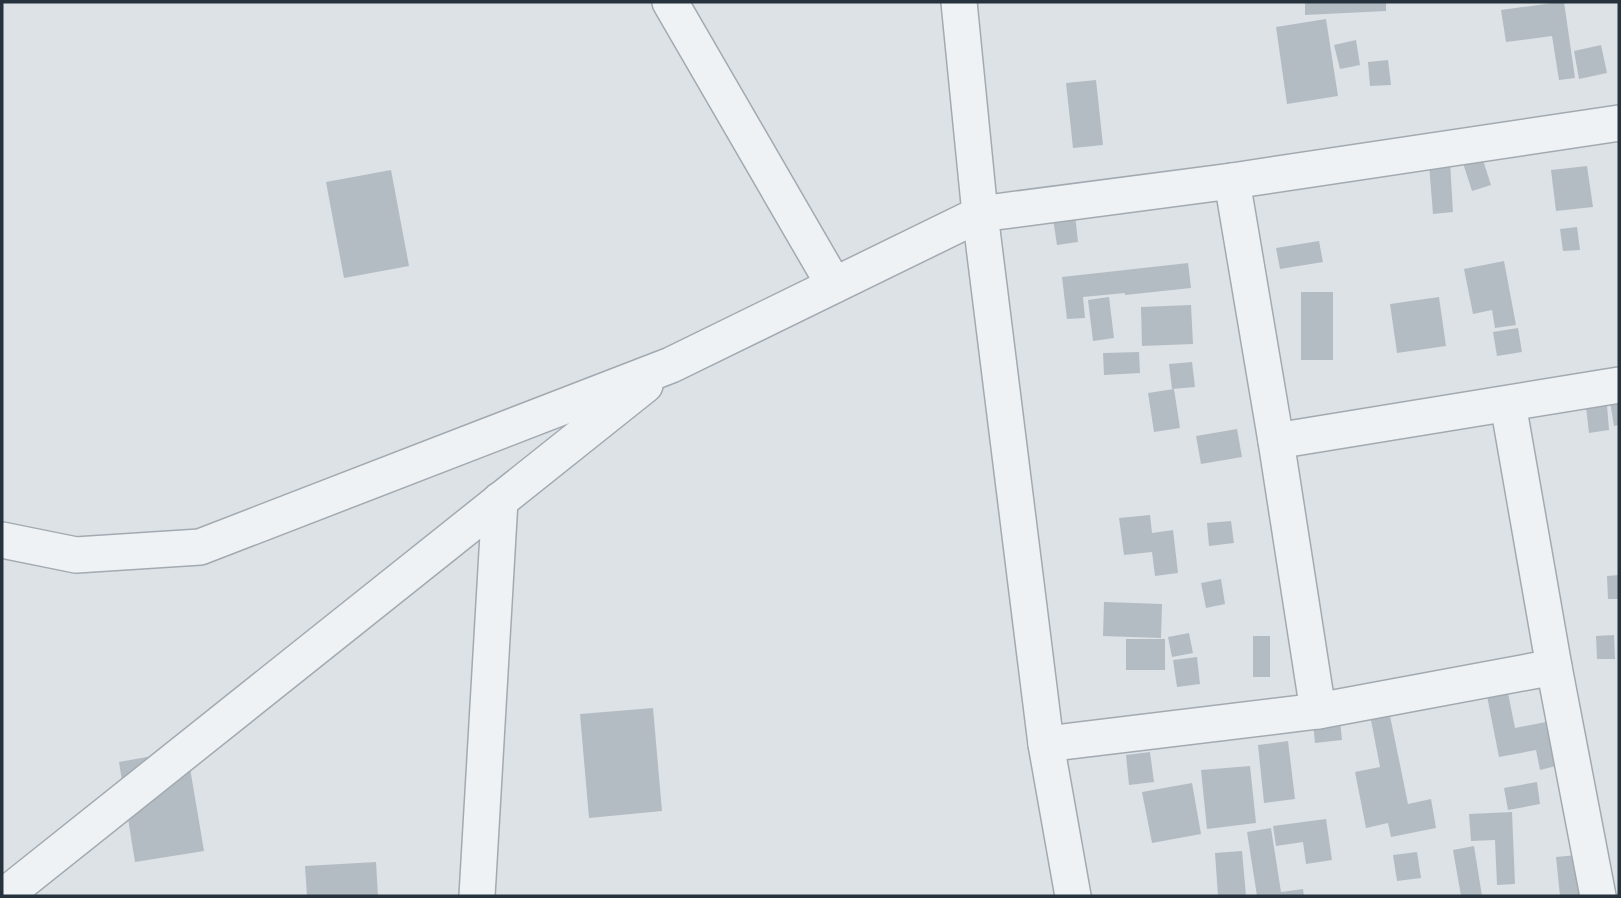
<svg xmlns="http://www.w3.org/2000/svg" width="1621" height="898" font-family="Figtree,sans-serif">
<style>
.building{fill:#b4bcc3}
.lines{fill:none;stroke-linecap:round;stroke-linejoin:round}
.street-casing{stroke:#a2aab1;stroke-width:38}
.street{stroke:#eff2f5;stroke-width:35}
</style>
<rect width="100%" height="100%" fill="#dde2e7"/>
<g class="building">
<path d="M 1305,2 L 1386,2 L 1386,11 L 1305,15 Z"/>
<path d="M 1560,2 L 1564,2 L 1575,78 L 1559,80 L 1552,36 L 1506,42 L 1501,10 Z"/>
<path d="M 1326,19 L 1338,96 L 1287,104 L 1276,27 Z"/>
<path d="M 1356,40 L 1360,65 L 1340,69 L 1334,45 Z"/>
<path d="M 1601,45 L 1607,73 L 1579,79 L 1574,51 Z"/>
<path d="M 1388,60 L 1391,85 L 1370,86 L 1368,62 Z"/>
<path d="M 1096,80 L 1103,145 L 1073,148 L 1066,83 Z"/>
<path d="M 1481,154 L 1491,185 L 1472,191 L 1462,160 Z"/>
<path d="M 1450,162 L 1453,212 L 1433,214 L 1429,164 Z"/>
<path d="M 1587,166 L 1593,207 L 1556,211 L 1551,170 Z"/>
<path d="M 391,170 L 409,266 L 344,278 L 326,182 Z"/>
<path d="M 1075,215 L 1078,242 L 1057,245 L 1053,219 Z"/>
<path d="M 1577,227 L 1580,250 L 1563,251 L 1560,229 Z"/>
<path d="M 1319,241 L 1323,262 L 1280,269 L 1276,248 Z"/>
<path d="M 1504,261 L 1516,325 L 1495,328 L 1492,310 L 1473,314 L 1464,269 Z"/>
<path d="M 1188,263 L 1191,288 L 1125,295 L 1125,293 L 1083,297 L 1085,318 L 1067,319 L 1062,277 Z"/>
<rect x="1301" y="292" width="32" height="68"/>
<path d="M 1109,297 L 1114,338 L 1093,341 L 1088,300 Z"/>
<path d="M 1439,297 L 1446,346 L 1397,353 L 1390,304 Z"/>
<path d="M 1191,305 L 1193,344 L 1142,346 L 1141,307 Z"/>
<path d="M 1518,328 L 1522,352 L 1497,356 L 1493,332 Z"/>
<path d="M 1139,352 L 1140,373 L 1104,375 L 1103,353 Z"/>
<path d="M 1192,362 L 1195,387 L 1172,389 L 1169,364 Z"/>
<path d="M 1174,389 L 1180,428 L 1154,432 L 1148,393 Z"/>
<path d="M 1619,401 L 1619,425 L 1614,426 L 1610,402 Z"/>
<path d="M 1607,405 L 1609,430 L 1589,433 L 1586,407 Z"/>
<path d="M 1237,429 L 1242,457 L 1201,464 L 1196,436 Z"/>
<path d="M 1150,515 L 1152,533 L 1173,530 L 1178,573 L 1155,576 L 1152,552 L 1124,555 L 1119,518 Z"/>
<path d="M 1231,521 L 1234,543 L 1209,546 L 1207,523 Z"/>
<path d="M 1619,575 L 1619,599 L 1608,599 L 1607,576 Z"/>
<path d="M 1221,579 L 1225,604 L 1206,608 L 1201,583 Z"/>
<path d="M 1104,602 L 1162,604 L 1161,638 L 1103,636 Z"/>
<path d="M 1189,633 L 1193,653 L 1172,657 L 1168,637 Z"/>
<path d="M 1614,635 L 1615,659 L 1597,659 L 1596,636 Z"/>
<rect x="1253" y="636" width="17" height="41"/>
<rect x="1126" y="639" width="39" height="31"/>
<path d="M 1197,657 L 1200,684 L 1177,687 L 1173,660 Z"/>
<path d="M 1508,693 L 1515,728 L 1551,721 L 1560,765 L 1540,770 L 1536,750 L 1499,757 L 1487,696 Z"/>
<path d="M 653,708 L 662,811 L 589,818 L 580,714 Z"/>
<path d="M 1389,711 L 1408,804 L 1431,799 L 1436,828 L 1391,837 L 1388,823 L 1366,828 L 1355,772 L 1380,767 L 1370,715 Z"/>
<path d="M 1340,720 L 1342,740 L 1315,743 L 1313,723 Z"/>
<path d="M 1288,741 L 1295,799 L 1264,803 L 1258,745 Z"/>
<path d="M 1150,752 L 1154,782 L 1129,785 L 1126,755 Z"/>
<path d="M 158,755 L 190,768 L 204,851 L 135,862 L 119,762 Z"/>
<path d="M 1250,766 L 1256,823 L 1207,829 L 1201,770 Z"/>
<path d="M 1537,782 L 1540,804 L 1508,810 L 1504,788 Z"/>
<path d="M 1192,783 L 1201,834 L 1152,843 L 1142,792 Z"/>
<path d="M 1512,812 L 1515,884 L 1497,885 L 1495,840 L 1471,841 L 1469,814 Z"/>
<path d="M 1326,819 L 1332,860 L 1306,864 L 1303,842 L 1276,846 L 1273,826 Z"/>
<path d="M 1271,828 L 1281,892 L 1303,889 L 1304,896 L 1257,896 L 1247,832 Z"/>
<path d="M 1474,846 L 1482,896 L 1461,896 L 1453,850 Z"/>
<path d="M 1242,851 L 1246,896 L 1218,896 L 1215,853 Z"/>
<path d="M 1417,852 L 1421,878 L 1397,881 L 1393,855 Z"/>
<path d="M 1576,855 L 1581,896 L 1560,896 L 1556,857 Z"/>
<path d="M 376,862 L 378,896 L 307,896 L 305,866 Z"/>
</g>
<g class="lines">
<g class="street-casing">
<g id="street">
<path d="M 670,2 L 834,285"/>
<path d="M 1232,181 L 1276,441 L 1318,711"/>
<path d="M 1508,404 L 1554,667 L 1598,896"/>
<path d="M 1276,441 L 1619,385"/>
<path d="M 2,540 L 76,555 L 200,547 L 671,365 L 980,214 L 959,2"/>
<path d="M 1046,744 L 1318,711 L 1554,667"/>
<path d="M 4,896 L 645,385"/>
<path d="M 477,896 L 500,500"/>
<path d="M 1073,896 L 1046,744 L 980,214 L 1232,181 L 1619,123"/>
</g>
</g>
<use href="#street" class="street"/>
</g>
<rect width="1621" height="898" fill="none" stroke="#26323d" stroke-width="7"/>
</svg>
